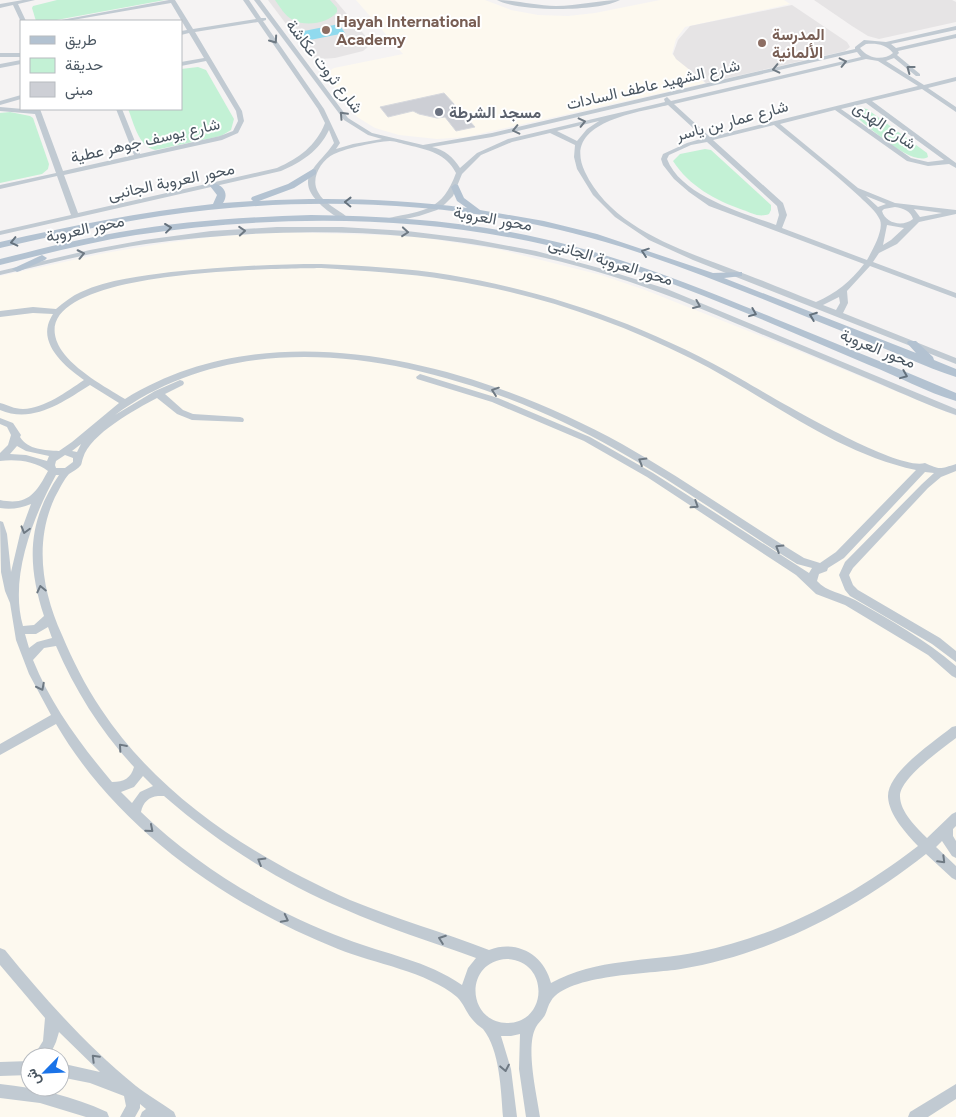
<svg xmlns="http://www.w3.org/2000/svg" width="956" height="1117" font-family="Figtree,Vazirmatn,sans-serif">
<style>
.commercial{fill:#fdf9ef;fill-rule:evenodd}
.education{fill:#e6e4e5}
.green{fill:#c3f1d5}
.water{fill:#90daee}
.building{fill:#cdcfd5;stroke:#d7d9de}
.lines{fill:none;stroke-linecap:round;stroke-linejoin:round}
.minor{fill:#c1cad2;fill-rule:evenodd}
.major{fill:#b3c2d1;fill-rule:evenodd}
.oneway{stroke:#6e7983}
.oneway2{stroke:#64717d}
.education-dot{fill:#8d6e63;stroke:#fff;stroke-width:2}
.worship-dot{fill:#6b7280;stroke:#fff;stroke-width:2}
.labels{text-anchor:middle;stroke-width:4;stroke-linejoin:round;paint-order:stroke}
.far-education-label{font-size:16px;font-weight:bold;fill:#785e54;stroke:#fff;text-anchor:start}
.far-street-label{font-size:16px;fill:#4a5661;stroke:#fff}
.far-worship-label{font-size:16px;font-weight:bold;fill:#5b616d;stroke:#fff;text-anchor:start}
</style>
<rect width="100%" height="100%" fill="#f5f3f3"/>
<g class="commercial">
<path d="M 356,0 L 485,0 L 511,10 L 538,15 L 568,16 L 595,13 L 660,0 L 784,0 L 790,4 L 685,27 L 676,39 L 672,54 L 705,83 L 466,137 L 437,139 L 399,135 L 375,128 L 357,117 L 326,76 L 326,73 L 334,68 L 403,54 Z"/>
<path d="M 280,232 L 411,236 L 497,249 L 601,275 L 645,290 L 796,350 L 956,416 L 956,1117 L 0,1117 L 0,276 L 105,253 L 159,244 L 211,237 ZM 30,1057 L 60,1057 L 60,1087 L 30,1087 Z"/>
</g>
<g class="education">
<path d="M 268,0 L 335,0 L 367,38 L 369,42 L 369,46 L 363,51 L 335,58 L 320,59 L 311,57 Z"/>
<path d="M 814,0 L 952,0 L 956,2 L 956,22 L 879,39 L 868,36 L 852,26 Z"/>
<path d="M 792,5 L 847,42 L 850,47 L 845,51 L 706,83 L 676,59 L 673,54 L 678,40 L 690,26 Z"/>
</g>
<g class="green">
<path d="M 57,0 L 165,0 L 51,21 L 36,21 L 32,8 L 33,6 Z"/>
<path d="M 275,0 L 330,0 L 337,8 L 337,12 C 329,23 306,27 293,20 C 285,16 280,7 275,0 Z"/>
<path d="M 198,67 L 206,70 L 234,119 L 231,130 L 221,136 L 155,150 C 138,146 134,123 128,109 L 181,109 L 181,69 Z"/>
<path d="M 861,108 L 867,109 L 927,153 L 928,157 C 911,167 866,124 851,113 L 855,109 L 859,112 L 864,111 Z"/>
<path d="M 10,112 L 30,116 L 33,118 L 49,164 L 48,169 L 42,174 L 0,183 L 0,113 Z"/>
<path d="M 705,149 L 711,150 L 771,205 L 771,210 L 769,214 C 759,218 752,213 743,210 C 715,200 689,186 673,161 L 680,154 Z"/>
</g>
<path class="water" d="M 339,24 L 345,33 L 305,41 L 299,32 Z"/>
<path class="building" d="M 444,93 L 475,127 L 456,131 L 445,117 L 437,118 L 419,114 L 413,111 L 388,117 L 380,107 Z"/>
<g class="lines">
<g class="minor">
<path d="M 23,0 L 35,0 L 18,4 L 26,21 L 21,22 L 13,5 L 0,8 L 0,4 Z"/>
<path d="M 169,0 L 175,0 L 193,29 L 256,19 L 243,0 L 249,0 L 261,18 L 266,18 L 266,20 L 263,21 L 324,109 L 340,143 L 336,149 L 353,144 L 382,139 L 368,135 L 344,120 L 254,0 L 260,0 L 348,118 L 372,133 L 423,145 L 492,133 L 855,49 L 855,47 L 864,40 L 886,42 L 956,26 L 956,30 L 891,44 L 896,48 L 956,34 L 956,38 L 898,51 L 899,53 L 897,55 L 920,74 L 920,76 L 916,76 L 894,58 L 886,61 L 924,85 L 956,77 L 956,81 L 928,88 L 956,107 L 956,112 L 922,89 L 872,101 L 956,163 L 956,168 L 949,164 L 928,166 L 907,161 L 835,110 L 780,124 L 858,188 L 895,203 L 956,210 L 956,214 L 919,222 L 897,244 L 879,253 L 873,262 L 956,293 L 956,298 L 870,266 L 847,291 L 848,303 L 843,313 L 956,358 L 956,364 L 693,260 L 649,240 L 615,217 L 593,195 L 577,169 L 574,157 L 575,145 L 550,133 L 512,142 L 481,155 L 462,174 L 453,196 L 445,204 L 437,210 L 419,216 L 392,222 L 388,220 L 389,218 C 425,210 442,211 456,173 C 446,153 428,150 408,145 C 403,144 395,141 390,141 C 375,142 347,148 334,154 C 321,160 310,179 318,192 C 324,204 338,209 347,217 L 346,219 C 337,219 328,211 322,206 C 291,178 319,166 334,143 L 329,130 C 319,151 302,162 281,171 L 0,235 L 0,231 L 71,215 L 57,176 L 0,189 L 0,185 L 56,173 L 35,114 L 0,111 L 0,107 L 34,110 L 40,109 L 63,171 L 134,155 L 116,109 L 122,109 L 140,154 L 220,136 L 233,131 L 238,121 L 236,111 L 206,61 L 181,66 L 181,62 L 204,58 L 189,33 L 181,35 L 181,31 L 187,30 L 171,3 L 67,21 L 56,21 ZM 258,22 L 318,109 L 325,123 C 316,146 299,158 277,168 L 78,213 L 64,175 L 222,140 L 238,133 L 244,121 L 242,111 L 195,32 ZM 866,44 C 876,43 886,44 893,53 C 883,61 868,59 860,48 ZM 857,52 L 861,57 L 671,101 L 667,97 L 664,99 L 665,102 L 508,139 L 477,153 L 460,168 C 453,157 445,150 432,147 L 492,137 ZM 866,59 L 878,61 L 918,86 L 710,137 L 674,104 ZM 866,103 L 944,160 L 928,162 L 911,158 L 841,109 ZM 668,105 L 704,138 L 687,143 L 663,154 L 661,159 L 663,165 L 674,179 L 689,192 L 709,206 L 864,264 C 851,281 835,294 816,302 C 792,293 769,283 745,274 C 688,252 613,231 585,172 C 561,122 636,113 668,105 ZM 599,121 L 587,129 L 577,141 L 557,131 ZM 774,125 C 803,149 833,172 860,197 C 867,204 876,211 880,220 C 884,230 872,251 867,260 L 782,228 L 787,215 L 783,203 L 713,140 ZM 707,142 L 777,206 L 779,215 L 776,225 C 743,213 681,196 667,159 L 669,155 L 691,145 ZM 866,196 L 886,204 L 878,207 ZM 895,207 C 903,208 911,211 913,219 C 903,227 886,224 882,211 L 884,209 ZM 914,209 L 942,213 L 920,217 ZM 887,225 L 904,228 L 891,240 L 883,245 ZM 839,297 L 840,303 L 836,310 L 823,305 Z"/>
<path d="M 497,0 C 517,0 536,6 556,6 C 578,6 599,0 620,0 C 598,12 519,12 497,0 Z"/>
<rect x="0" y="53" width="21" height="4"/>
<path d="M 21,60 L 21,64 L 0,68 L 0,64 Z"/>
<path d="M 21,95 L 21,99 L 0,105 L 0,101 Z"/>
<path d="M 277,227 L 342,227 L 407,231 L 472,239 L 536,251 L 603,269 L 667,289 L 956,409 L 956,415 C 929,406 904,394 878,383 C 830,363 783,343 735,323 C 711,313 686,302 661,293 C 497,231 319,220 146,244 C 97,251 48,264 0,275 L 0,271 L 90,250 L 144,240 L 211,231 Z"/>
<path d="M 321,264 C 364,266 407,268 450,275 C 552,292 651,327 741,379 C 770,396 897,472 925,463 C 940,470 940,469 956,464 L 956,471 L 941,477 L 928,488 L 853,568 L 849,575 L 853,585 L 858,590 L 940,638 L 956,651 L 956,662 L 932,644 L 850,596 L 845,590 L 839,575 L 845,562 L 922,484 L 934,473 L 925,472 L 844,558 L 828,568 L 827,571 L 819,574 L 817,581 C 827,592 842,593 855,600 C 890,620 926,640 956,666 L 956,678 L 952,676 L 928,655 L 845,605 L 816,594 L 796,575 L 647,477 L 584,441 L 492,402 L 417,379 L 416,377 L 420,374 L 498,398 L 590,437 L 653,473 L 809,573 L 812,568 L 797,564 C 736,526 678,484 615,449 C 471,368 261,307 115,415 L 155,391 L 180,380 L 183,381 L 184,383 L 183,385 L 165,394 L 183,410 L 193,414 L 240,417 L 243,418 L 244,420 L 243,422 L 192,420 L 177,414 L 157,398 C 136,409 90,434 83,458 C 82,460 82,463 81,465 C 78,469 73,471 69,474 C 64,479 59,490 55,497 C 34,542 42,591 62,635 C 73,661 85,685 101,709 C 159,797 255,858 350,900 C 396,919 443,932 489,950 C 517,939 544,955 551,983 C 596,958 649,962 698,952 C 779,936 853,896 918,846 C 906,833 889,815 888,797 C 887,772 934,742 952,727 L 956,726 L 956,738 C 942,749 900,778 900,796 C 900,812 917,828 927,838 L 952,814 L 956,812 L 956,826 L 953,829 L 953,836 L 956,841 L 956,858 L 952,856 L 942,841 L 936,847 L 956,866 L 956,880 L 952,878 L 926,854 C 855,910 771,954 681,969 C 651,974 568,974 551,1001 C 548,1005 547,1011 545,1015 C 543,1019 538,1023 536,1027 C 525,1047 537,1095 540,1117 L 526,1117 L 519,1069 L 520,1034 L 511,1036 L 501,1036 L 511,1069 L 517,1117 L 503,1117 C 501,1091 500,1050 483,1029 C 479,1026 475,1023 472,1019 C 466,1012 464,1004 457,997 C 426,971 375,964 338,949 C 226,904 118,830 56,724 L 0,755 L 0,744 L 51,715 L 29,674 L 16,640 L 10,603 L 5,591 L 1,572 L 0,521 L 3,522 L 7,534 L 11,572 L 20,534 L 31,504 C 21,508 11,510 0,508 L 0,500 C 28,506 36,493 48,471 C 35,461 16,459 0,461 L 0,453 L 8,445 L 11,435 L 7,427 L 0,424 L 0,418 L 13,423 L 21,435 L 20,437 C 28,450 45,450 59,451 L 72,442 L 119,403 L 90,385 C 63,402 33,424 0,410 L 0,403 C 8,405 14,409 23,409 C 45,408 66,392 84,380 C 68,369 42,348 48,325 C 49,321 51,317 53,314 L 33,313 L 0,317 L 0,311 L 33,307 L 56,309 C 64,302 72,296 81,292 C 109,279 142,276 171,272 C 222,267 271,264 321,264 ZM 321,268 C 364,271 407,273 449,280 C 533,293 614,320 690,358 C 763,394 834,453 916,470 L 836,552 L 820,563 L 804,558 C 743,521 684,479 622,444 C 478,365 275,306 125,399 C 105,387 75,370 62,351 C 6,267 285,269 321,268 ZM 81,444 L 77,452 L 72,451 ZM 17,446 L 26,451 L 49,456 L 47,461 L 26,455 L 10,454 ZM 65,455 L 73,458 L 73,462 L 65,468 L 56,468 L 55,465 L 56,461 ZM 56,475 L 59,475 C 27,522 27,564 44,616 L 34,625 L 23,626 C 9,578 33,517 56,475 ZM 48,627 L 52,638 L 37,642 L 29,648 L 25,634 L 36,634 ZM 56,646 C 75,690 101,732 134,767 C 131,778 124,782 112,782 C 81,745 51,705 33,660 L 44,648 ZM 143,776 L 153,786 L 140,792 L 132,803 L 121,792 L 134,787 ZM 158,796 L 164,796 C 218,843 278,881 344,909 C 387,928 432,942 476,958 L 468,968 L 462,985 C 428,961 385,954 346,939 C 271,911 199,868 141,812 C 143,802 149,797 158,796 ZM 507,959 C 550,961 548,1023 507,1023 C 466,1022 464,961 507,959 Z"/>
<path d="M 0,948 L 5,950 C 45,999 87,1046 136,1086 C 147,1095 162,1103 174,1112 L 176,1117 L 140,1117 L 142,1112 L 146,1109 L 140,1104 L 140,1108 L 135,1117 L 120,1117 L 126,1106 L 124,1096 L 90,1083 L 60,1077 L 60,1063 L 100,1072 L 59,1032 L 56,1042 L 49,1057 L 33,1057 L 43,1041 L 45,1018 L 0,965 Z"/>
<path d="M 30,1061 L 30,1075 L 0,1076 L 0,1062 Z"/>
<path d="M 0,1084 C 38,1088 72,1096 107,1112 L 109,1117 L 86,1117 L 40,1103 L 0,1098 Z"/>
<path d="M 956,1084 L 956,1099 L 928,1117 L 908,1117 L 910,1112 Z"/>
</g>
<g class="major">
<path d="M 313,169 L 316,170 L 316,174 L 294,188 L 259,201 C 328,197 398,199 467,208 L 457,201 L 451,187 L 455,184 L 458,185 L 464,198 L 480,210 L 544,221 L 597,234 L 713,273 L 742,272 L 742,276 L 724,278 L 916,353 L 907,343 L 908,341 L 916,341 L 933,357 L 934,360 L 956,369 L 956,377 C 925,367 894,352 864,340 C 789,310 714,278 637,252 C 485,201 319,193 161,216 C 107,224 53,236 0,248 L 0,242 C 70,226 141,212 213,204 L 217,195 L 210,186 L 214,183 C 224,186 229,194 223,203 L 253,201 L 251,199 L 252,197 L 288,184 Z"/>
<path d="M 311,215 C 389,216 467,221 544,239 C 624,257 700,288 776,319 C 829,341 883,362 937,385 L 956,393 L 956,401 C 926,392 897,376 869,365 C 794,333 719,300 642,273 C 481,215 305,210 136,235 C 90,242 45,254 0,265 L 0,259 C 40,249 79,239 120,232 C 183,221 247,217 311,215 Z"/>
<path d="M 42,255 L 47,258 L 45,260 L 20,271 L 17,272 L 12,269 Z"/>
</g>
</g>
<defs><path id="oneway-chevron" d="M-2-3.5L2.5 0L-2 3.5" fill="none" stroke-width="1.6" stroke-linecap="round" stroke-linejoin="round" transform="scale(1.25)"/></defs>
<g class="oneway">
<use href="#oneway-chevron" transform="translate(274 40) rotate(55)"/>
<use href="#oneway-chevron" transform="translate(843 62) rotate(-13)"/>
<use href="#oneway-chevron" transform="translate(776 69) rotate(167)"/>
<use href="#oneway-chevron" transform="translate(910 69) rotate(-143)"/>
<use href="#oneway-chevron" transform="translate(343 115) rotate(-133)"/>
<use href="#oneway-chevron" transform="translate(582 122) rotate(-13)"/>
<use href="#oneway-chevron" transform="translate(516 130) rotate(167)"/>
<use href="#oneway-chevron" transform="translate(242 231) rotate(-4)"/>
<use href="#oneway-chevron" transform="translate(405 232) rotate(5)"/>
<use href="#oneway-chevron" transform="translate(81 254) rotate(-12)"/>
<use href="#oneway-chevron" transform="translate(697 305) rotate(23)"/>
<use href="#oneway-chevron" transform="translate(495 391) rotate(-161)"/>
<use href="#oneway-chevron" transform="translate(642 461) rotate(-149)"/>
<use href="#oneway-chevron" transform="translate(695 505) rotate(33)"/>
<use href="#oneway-chevron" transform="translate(25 530) rotate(106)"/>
<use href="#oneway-chevron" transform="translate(779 548) rotate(-148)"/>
<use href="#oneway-chevron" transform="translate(41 589) rotate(-103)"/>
<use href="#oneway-chevron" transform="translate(41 687) rotate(63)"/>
<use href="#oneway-chevron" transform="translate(122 747) rotate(-131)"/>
<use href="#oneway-chevron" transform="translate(150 829) rotate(41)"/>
<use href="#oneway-chevron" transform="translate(942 860) rotate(45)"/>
<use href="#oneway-chevron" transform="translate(261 861) rotate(-149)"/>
<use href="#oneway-chevron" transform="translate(285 919) rotate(27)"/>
<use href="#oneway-chevron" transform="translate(442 939) rotate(-160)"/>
<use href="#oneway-chevron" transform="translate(95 1058) rotate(-135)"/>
<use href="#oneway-chevron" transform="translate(505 1068) rotate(79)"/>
</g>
<g class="oneway2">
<use href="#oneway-chevron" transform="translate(348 202) rotate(-179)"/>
<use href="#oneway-chevron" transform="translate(168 228) rotate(-7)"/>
<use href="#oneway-chevron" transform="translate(14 242) rotate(167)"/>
<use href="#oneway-chevron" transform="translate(645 252) rotate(-161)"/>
<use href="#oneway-chevron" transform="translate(753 313) rotate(22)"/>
<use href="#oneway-chevron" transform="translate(813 316) rotate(-159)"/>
<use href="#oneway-chevron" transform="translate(904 375) rotate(22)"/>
</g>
<g class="education-dot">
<circle cx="326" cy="30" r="5"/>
<circle cx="762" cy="43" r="5"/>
</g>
<circle class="worship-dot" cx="439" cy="112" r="5"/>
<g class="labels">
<g class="far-education-label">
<text x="336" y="27">Hayah International<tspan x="336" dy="18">Academy</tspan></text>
<text x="772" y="40">المدرسة<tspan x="772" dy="18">الألمانية</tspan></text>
</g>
<g class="far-street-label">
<text transform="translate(325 66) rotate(52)" y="6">شارع ثروت عكاشة</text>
<text transform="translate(653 84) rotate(-13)" y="6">شارع الشهيد عاطف السادات</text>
<text transform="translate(732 120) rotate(-15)" y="6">شارع عمار بن ياسر</text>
<text transform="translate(885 125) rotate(34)" y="6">شارع الهدى</text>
<text transform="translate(145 140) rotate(-13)" y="6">شارع يوسف جوهر عطية</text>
<text transform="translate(171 181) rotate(-12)" y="6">محور العروبة الجانبى</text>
<text transform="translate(493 218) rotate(10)" y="6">محور العروبة</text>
<text transform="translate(85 228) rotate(-12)" y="6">محور العروبة</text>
<text transform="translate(611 261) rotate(17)" y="6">محور العروبة الجانبى</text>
<text transform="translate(878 348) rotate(22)" y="6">محور العروبة</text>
</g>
<g class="far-worship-label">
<text x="449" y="118">مسجد الشرطة</text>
</g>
</g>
<rect x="20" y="20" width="162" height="90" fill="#ffffff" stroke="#b7bbc0"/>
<rect x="30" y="36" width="25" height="8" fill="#b3c2d1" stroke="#b7bbc0"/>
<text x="65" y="45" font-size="15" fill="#4a5661">طريق</text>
<rect x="30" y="58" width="25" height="15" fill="#c3f1d5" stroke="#b7bbc0"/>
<text x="65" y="70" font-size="15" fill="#4a5661">حديقة</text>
<rect x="30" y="82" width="25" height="15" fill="#cdcfd5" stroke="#b7bbc0"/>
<text x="65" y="95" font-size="15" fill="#4a5661">مبنى</text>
<g transform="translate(45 1072) rotate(246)"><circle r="24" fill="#ffffff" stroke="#b7bbc0"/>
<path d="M0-4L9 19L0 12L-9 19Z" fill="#1a73e8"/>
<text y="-8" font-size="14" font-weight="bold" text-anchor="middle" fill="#4a5661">ش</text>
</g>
</svg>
